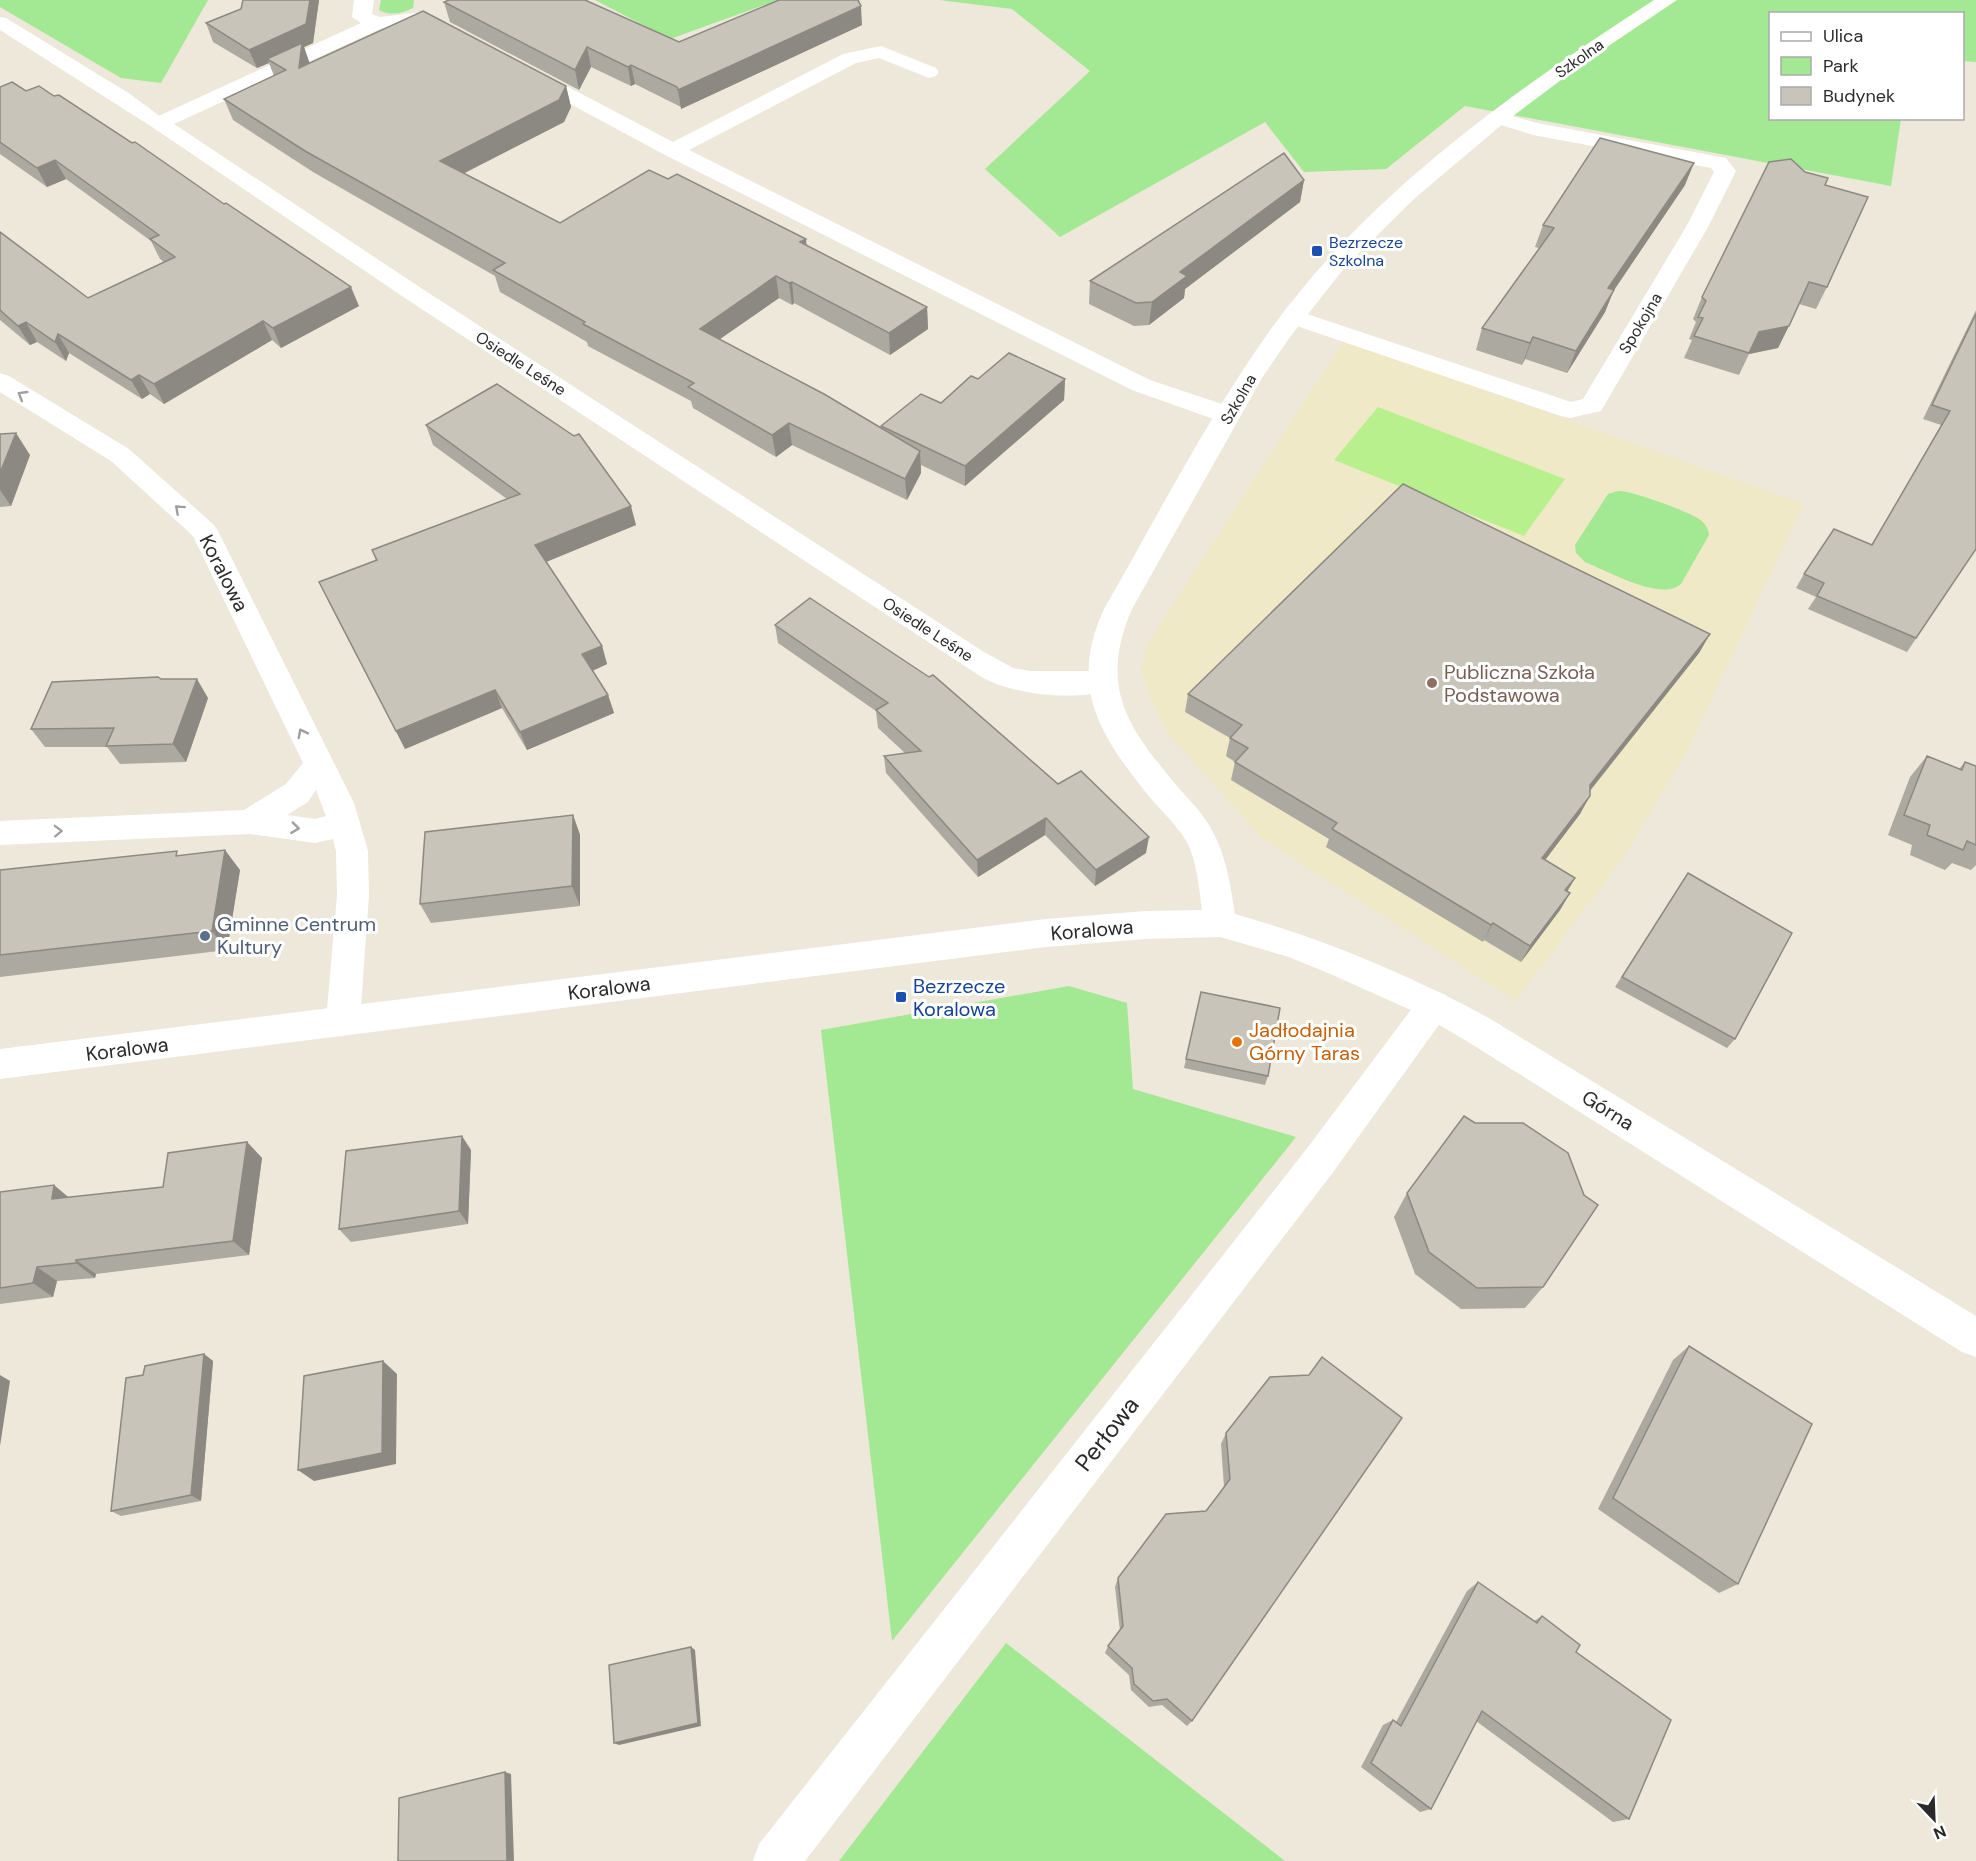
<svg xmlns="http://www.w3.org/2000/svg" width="1976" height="1861" font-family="'DM Sans',sans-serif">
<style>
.education{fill:#f0e9c8}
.green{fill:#a3e893}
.pitch{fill:#b7f08d}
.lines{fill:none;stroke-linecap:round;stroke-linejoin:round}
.lane{fill:#fff;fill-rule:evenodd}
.street{fill:#fff;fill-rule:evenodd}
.secondary{fill:#fff;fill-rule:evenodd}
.wall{fill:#aca9a0}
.shaded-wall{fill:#8c8982}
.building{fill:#c8c4ba;stroke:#8c8982;stroke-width:1.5}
.oneway{stroke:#9f9f9f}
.transit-dot{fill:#1a4fb4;stroke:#fff;stroke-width:2}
.education-dot{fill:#8d6e63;stroke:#fff;stroke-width:2}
.service-dot{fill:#5c6f8a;stroke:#fff;stroke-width:2}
.food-dot{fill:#e8710a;stroke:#fff;stroke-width:2}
.labels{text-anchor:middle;stroke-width:6;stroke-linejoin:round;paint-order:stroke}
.far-street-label{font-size:16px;fill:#2a2a2a;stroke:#fff}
.far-transit-label{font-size:16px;fill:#164399;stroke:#fff;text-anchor:start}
.street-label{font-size:20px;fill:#2a2a2a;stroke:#fff}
.education-label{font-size:20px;fill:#785e54;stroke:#fff;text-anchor:start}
.service-label{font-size:20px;fill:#4e5e75;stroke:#fff;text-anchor:start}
.transit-label{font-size:20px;fill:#164399;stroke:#fff;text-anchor:start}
.food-label{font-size:20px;fill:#c56008;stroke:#fff;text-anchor:start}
.near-street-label{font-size:24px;fill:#2a2a2a;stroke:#fff}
</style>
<rect width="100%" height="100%" fill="#ede8da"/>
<path class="education" d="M 1344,340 L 1804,504 L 1687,751 L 1624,857 L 1516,1001 L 1263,839 L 1168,734 L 1150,698 L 1141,667 L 1149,641 Z"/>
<g class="green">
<path d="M 0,0 L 208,0 L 161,83 L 121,78 L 0,7 Z"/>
<path d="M 381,0 L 414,0 L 413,8 C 402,14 390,16 379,10 Z"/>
<path d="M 595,0 L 778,0 L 670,39 Z"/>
<path d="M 939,0 L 1976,0 L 1976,62 L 1963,61 L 1962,14 L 1770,14 L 1770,118 L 1901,119 L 1891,186 L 1465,106 L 1386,169 L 1304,172 L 1265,122 L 1060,237 L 985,169 L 1090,71 L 1012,9 Z"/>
<path d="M 1618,491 C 1631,490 1687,511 1699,519 C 1705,523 1708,528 1709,535 L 1681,584 C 1661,602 1608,571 1585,562 L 1576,553 L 1575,545 L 1608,494 Z"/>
<path d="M 1069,986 L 1127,1003 L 1133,1089 L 1296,1137 L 892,1641 L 821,1030 Z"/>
<path d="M 1006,1643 L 1285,1861 L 839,1861 Z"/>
</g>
<path class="pitch" d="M 1378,407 L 1565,479 L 1524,536 L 1334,460 Z"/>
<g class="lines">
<path class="lane" d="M 0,17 L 6,18 L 130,94 L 169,123 L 166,127 L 152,127 L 0,30 Z"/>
<g class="street">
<path d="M 354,0 L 374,0 L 372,14 L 380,17 L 423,12 L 451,25 L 454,29 L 451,33 L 437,33 L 420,24 L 382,28 L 174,124 L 424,290 L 984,652 L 1013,668 L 1030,671 L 1102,671 L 1112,674 L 1117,682 L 1112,690 C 1075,701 1014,696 980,676 L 408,300 L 152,127 L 149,123 L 152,119 L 361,23 L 352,17 Z"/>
<path d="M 881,46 L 936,68 L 939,72 L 936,76 L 929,78 L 879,58 L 856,63 L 689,150 L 1150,380 L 1237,409 L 1241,415 L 1237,421 L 1228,423 L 1219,421 L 1132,390 L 665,155 L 522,78 L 519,74 L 522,70 L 536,70 L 673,142 L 843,54 Z"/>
<path d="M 1498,112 L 1537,123 L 1726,158 L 1736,171 L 1708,227 L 1601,411 L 1570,418 L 1561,416 L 1285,322 L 1281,317 L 1285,312 L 1293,310 L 1301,312 L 1571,402 L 1583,399 L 1686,227 L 1714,172 L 1711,168 L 1533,135 L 1491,122 L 1488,118 L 1491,114 Z"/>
<path d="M 0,373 L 9,376 L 129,449 L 214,525 L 218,531 L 354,803 L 368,851 L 369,895 L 360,1021 L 355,1031 L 343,1036 L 331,1031 L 326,1021 L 337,895 L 336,851 L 333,839 L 315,843 L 250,834 L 0,845 L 0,821 L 244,810 L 286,784 L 303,763 L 193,536 L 111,461 L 0,392 ZM 316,790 L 326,816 L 315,819 L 287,815 L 308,802 Z"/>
<path d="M 1434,990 L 1446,995 L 1451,1005 L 1446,1015 L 1331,1175 L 805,1861 L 753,1861 L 759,1844 L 1305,1151 L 1422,995 Z"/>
</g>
<path class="secondary" d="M 1654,0 L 1677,0 L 1589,59 L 1505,122 L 1415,198 L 1345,267 L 1290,337 L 1262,378 L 1132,609 C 1098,687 1128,728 1178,787 C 1187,798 1199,809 1207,822 C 1225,849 1230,882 1235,914 C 1324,939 1408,974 1489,1018 L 1976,1316 L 1976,1357 L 1962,1352 L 1465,1040 L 1422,1015 L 1328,973 L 1289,957 L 1220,937 L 1146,939 L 1046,947 L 0,1079 L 0,1049 L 1046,919 L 1146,911 L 1202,910 C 1199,887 1197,859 1185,839 C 1176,825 1163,812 1152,800 C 1102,738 1067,689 1104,609 C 1158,515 1208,417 1271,329 C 1369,193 1515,90 1654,0 Z"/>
</g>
<g class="wall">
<path d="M 243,0 L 319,0 L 313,43 L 304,47 L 309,63 L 566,86 L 571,107 L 564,122 L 464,173 L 560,223 L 668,179 L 806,239 L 806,245 L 927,307 L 928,329 L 890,355 L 794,303 L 792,305 L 779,298 L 720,339 L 881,428 L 881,426 L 941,403 L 978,379 L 1065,379 L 1064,400 L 965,486 L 921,465 L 921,473 L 907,500 L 792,445 L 776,457 L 693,408 L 691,401 L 588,346 L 587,342 L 500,292 L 495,276 L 313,172 L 233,120 L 224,99 L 274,76 L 269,63 L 257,68 L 213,42 L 206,23 L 241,9 Z"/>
<path d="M 444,2 L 679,42 L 862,25 L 681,109 L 681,107 L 635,84 L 631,86 L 591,67 L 579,90 L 450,22 Z"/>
<path d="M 0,87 L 359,306 L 281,348 L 272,340 L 164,404 L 150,394 L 142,399 L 69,353 L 66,361 L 37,342 L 30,345 L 0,320 L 0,232 L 88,298 L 164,262 L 160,259 L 151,241 L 66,179 L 47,187 L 0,154 Z"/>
<path d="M 1805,172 L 1825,185 L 1827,287 L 1816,309 L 1799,304 L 1778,348 L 1749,354 L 1739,375 L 1684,358 L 1692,340 L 1689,339 L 1696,322 L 1693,319 L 1702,297 Z"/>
<path d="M 1304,180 L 1300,202 L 1185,289 L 1184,298 L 1149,325 L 1134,326 L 1089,304 L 1090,281 Z"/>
<path d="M 1685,185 L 1613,290 L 1605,312 L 1567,373 L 1525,359 L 1522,365 L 1476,350 L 1482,328 L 1539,248 L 1535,247 L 1543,225 Z"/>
<path d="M 1976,310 L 1976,549 L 1907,652 L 1808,609 L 1816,597 L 1796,588 L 1804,574 L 1872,545 L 1941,425 L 1923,419 Z"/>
<path d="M 426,425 L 636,525 L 546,562 L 602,646 L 607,664 L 592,671 L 608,695 L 614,713 L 527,750 L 502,708 L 405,749 L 328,601 L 376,561 L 372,550 L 507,499 L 433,445 Z"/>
<path d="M 0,434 L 30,455 L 11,506 L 0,507 Z"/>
<path d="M 775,625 L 1058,784 L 1146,853 L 1095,886 L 1045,835 L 978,877 L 886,773 L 884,756 L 905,753 L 878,728 L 876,711 L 778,643 Z"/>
<path d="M 1710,634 L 1699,653 L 1590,791 L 1580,814 L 1545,860 L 1575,878 L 1567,892 L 1570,893 L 1560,910 L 1521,962 L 1484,940 L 1483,942 L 1326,847 L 1329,839 L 1231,780 L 1235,762 L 1226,756 L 1230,738 L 1185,712 L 1188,694 Z"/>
<path d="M 161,679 L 208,698 L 186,762 L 120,764 L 107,747 L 45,747 L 31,729 Z"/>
<path d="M 1927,756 L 1959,769 L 1965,762 L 1976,766 L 1976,865 L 1971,870 L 1952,863 L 1945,870 L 1910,855 L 1912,845 L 1888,835 L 1910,777 Z"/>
<path d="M 573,815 L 580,835 L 580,906 L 431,923 L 420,904 Z"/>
<path d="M 180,855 L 240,870 L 227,950 L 0,977 L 0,870 Z"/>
<path d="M 1688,873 L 1735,1039 L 1727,1048 L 1615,987 Z"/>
<path d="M 1201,992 L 1268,1076 L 1265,1085 L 1184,1068 Z"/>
<path d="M 247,1142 L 262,1158 L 249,1255 L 96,1274 L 95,1278 L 57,1281 L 53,1297 L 0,1304 L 0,1192 L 70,1197 L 163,1187 Z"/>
<path d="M 471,1150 L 468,1224 L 351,1242 L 339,1229 Z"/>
<path d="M 1407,1193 L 1543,1287 L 1525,1308 L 1461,1309 L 1415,1274 L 1394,1217 Z"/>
<path d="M 1689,1346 L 1738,1584 L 1719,1593 L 1598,1509 L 1673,1360 Z"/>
<path d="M 204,1354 L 213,1361 L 201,1501 L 121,1516 L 111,1511 L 143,1375 Z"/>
<path d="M 1270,1377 L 1192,1721 L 1187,1726 L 1162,1705 L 1149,1707 L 1131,1690 L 1129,1675 L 1105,1653 L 1108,1646 L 1120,1631 L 1115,1587 L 1118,1578 L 1206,1511 L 1224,1487 L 1221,1444 L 1226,1433 Z"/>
<path d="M 1478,1582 L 1534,1621 L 1542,1616 L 1576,1652 L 1629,1819 L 1613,1822 L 1476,1721 L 1431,1809 L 1420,1812 L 1361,1767 L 1383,1725 L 1393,1720 L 1396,1722 L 1467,1591 Z"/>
</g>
<g class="shaded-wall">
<path d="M 310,0 L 319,0 L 313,43 L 304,47 L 310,64 L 299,68 L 267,59 L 269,63 L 257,68 L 249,50 Z"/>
<path d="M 861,6 L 862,25 L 681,109 L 678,90 Z"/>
<path d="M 587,47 L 591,67 L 579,90 L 575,70 Z"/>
<path d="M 631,65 L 635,84 L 631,86 L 628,67 Z"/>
<path d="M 566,86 L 571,107 L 564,122 L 447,182 L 440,161 Z"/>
<path d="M 55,160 L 66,179 L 47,187 L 37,168 Z"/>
<path d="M 1694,163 L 1685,185 L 1600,311 L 1608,288 Z"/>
<path d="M 1304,180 L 1300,202 L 1185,289 L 1184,298 L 1149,325 L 1152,302 L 1180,272 Z"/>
<path d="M 806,239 L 808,260 L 800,242 Z"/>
<path d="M 776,276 L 779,298 L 704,350 L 700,329 Z"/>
<path d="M 792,282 L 794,303 L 792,305 L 789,283 Z"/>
<path d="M 351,287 L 359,306 L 281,348 L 273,328 Z"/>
<path d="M 1614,290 L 1605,312 L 1567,373 L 1576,351 Z"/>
<path d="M 927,307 L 928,329 L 890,355 L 889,333 Z"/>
<path d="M 263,321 L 272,340 L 164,404 L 154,384 Z"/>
<path d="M 26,322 L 37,342 L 30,345 L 18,326 Z"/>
<path d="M 1789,326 L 1778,348 L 1749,354 L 1759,332 Z"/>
<path d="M 58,334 L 69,353 L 66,361 L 55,342 Z"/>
<path d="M 1533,337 L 1525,359 L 1522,365 L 1530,343 Z"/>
<path d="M 139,375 L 150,394 L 142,399 L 131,380 Z"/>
<path d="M 1065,379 L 1064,400 L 965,486 L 965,466 Z"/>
<path d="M 789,423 L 792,445 L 776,457 L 772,435 Z"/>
<path d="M 16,433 L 30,455 L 11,506 L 0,490 L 0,473 Z"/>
<path d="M 920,451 L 921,473 L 907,500 L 905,479 Z"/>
<path d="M 631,506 L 636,525 L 541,564 L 535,545 Z"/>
<path d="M 1710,634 L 1699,653 L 1580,803 L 1590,785 Z"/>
<path d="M 602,646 L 607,664 L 588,673 L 582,654 Z"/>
<path d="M 197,679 L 208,698 L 186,762 L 173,744 Z"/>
<path d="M 495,690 L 502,708 L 405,749 L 396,731 Z"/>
<path d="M 608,695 L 614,713 L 527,750 L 520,732 Z"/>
<path d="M 1590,796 L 1580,814 L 1533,876 L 1542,858 Z"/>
<path d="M 573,815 L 580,835 L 580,906 L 572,886 Z"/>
<path d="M 1046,818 L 1045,835 L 978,877 L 977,860 Z"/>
<path d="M 1149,837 L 1146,853 L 1095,886 L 1096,870 Z"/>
<path d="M 225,850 L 240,870 L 227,950 L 212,931 Z"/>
<path d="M 1575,878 L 1565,895 L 1565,890 Z"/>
<path d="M 1570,893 L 1560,910 L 1521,962 L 1530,946 Z"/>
<path d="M 1493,923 L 1484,940 L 1483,942 L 1491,925 Z"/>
<path d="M 462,1136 L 471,1150 L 468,1224 L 459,1211 Z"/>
<path d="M 247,1142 L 262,1158 L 249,1255 L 233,1241 Z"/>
<path d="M 54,1185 L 73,1201 L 52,1199 Z"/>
<path d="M 76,1260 L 96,1274 L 95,1278 L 76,1263 Z"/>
<path d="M 37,1267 L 57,1281 L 53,1297 L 33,1283 Z"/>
<path d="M 204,1354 L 213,1361 L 201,1501 L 191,1495 Z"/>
<path d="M 383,1361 L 397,1374 L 396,1464 L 314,1481 L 298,1470 Z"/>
<path d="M 0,1375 L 10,1381 L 0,1446 Z"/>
<path d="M 691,1647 L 695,1650 L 701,1726 L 619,1745 L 614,1743 Z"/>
<path d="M 505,1772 L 511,1774 L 514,1861 L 507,1861 Z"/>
</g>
<g class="building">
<path d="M 243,0 L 310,0 L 306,24 L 249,50 L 206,23 L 241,9 Z"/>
<path d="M 449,0 L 585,0 L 679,42 L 779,0 L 858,0 L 861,6 L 678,90 L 677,87 L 631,65 L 628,67 L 587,47 L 575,70 L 444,2 Z"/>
<path d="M 423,11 L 566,86 L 559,100 L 440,161 L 560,223 L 649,170 L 668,179 L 677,174 L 806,239 L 800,242 L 927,307 L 889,333 L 792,282 L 789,283 L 776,276 L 700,329 L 824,394 L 920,451 L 905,479 L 789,423 L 772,435 L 688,387 L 694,383 L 583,324 L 585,322 L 493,270 L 505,263 L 305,151 L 224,99 L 286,70 L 267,59 L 302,43 L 299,68 Z"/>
<path d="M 12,82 L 26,91 L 39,86 L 54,96 L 59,95 L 132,143 L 135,142 L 224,204 L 226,203 L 351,287 L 273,328 L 263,321 L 154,384 L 139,375 L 131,380 L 58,334 L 55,342 L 26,322 L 18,326 L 0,310 L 0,232 L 88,298 L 175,257 L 150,239 L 159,235 L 55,160 L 37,168 L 0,142 L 0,87 Z"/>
<path d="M 1600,138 L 1694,163 L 1608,288 L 1614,290 L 1576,351 L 1533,337 L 1530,343 L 1482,328 L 1554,228 L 1543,225 Z"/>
<path d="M 1284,153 L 1304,180 L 1180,272 L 1187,276 L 1152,302 L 1136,303 L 1090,281 Z"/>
<path d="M 1791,159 L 1805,172 L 1828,178 L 1825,185 L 1868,197 L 1827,287 L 1809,282 L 1789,326 L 1759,332 L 1749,353 L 1694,336 L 1703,318 L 1698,317 L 1706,301 L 1702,297 L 1769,162 Z"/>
<path d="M 1976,314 L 1976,549 L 1916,638 L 1817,596 L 1824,583 L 1804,574 L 1834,529 L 1872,545 L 1950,411 L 1932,405 Z"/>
<path d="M 1009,353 L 1065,379 L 965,466 L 881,426 L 921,394 L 941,403 L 971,376 L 978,379 Z"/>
<path d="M 497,384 L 574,436 L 579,434 L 631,506 L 535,545 L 602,646 L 582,654 L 608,695 L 520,732 L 495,690 L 396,731 L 319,582 L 377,560 L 372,550 L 520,494 L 426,425 Z"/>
<path d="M 16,433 L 0,473 L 0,434 Z"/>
<path d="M 1403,484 L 1710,634 L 1590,785 L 1590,796 L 1542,858 L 1575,878 L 1565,890 L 1570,893 L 1530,946 L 1493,923 L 1491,925 L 1332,829 L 1337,823 L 1235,762 L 1248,748 L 1230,738 L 1242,725 L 1188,694 Z"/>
<path d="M 810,598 L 929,677 L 933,675 L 1058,784 L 1081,771 L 1149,837 L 1096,870 L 1046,818 L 977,860 L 884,756 L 921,751 L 876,710 L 888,703 L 775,625 Z"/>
<path d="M 158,677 L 161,679 L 197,679 L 173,744 L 106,746 L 114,728 L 31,729 L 52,682 Z"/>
<path d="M 1927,756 L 1962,770 L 1965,762 L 1976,766 L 1976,845 L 1967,841 L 1963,850 L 1927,835 L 1930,825 L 1904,815 Z"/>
<path d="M 573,815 L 572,886 L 420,904 L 425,832 Z"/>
<path d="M 225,850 L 212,931 L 0,955 L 0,870 L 177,851 L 176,856 Z"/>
<path d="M 1688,873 L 1792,933 L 1735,1039 L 1622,977 Z"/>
<path d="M 1201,992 L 1280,1008 L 1268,1076 L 1186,1059 Z"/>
<path d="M 1464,1116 L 1475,1123 L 1523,1123 L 1568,1153 L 1584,1195 L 1598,1205 L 1543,1287 L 1477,1288 L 1429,1252 L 1407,1193 Z"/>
<path d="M 462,1136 L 459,1211 L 339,1229 L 346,1151 Z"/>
<path d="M 247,1142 L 233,1241 L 76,1260 L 76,1263 L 37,1267 L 33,1283 L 0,1288 L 0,1192 L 54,1185 L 52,1199 L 163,1187 L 168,1153 Z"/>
<path d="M 1689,1346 L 1812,1424 L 1738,1584 L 1613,1498 Z"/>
<path d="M 204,1354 L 191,1495 L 111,1511 L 126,1378 L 143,1375 L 145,1366 Z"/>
<path d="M 1322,1357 L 1402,1418 L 1192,1721 L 1167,1699 L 1153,1701 L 1134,1684 L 1132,1668 L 1108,1646 L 1123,1626 L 1118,1578 L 1166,1514 L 1206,1511 L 1219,1494 L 1230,1479 L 1226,1433 L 1270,1377 L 1309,1375 Z"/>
<path d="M 383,1361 L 382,1453 L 298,1470 L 304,1376 Z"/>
<path d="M 1478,1582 L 1537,1623 L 1542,1616 L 1580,1645 L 1576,1652 L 1671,1720 L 1629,1819 L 1482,1711 L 1431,1809 L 1371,1763 L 1393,1720 L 1401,1726 Z"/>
<path d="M 691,1647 L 698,1723 L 614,1743 L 609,1665 Z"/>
<path d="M 505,1772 L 507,1861 L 398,1861 L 399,1798 Z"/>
</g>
<defs><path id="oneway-chevron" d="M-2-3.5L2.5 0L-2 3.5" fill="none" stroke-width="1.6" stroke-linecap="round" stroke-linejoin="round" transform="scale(1.5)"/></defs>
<g class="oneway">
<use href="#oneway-chevron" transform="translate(22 395) rotate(-149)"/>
<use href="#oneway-chevron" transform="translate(179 509) rotate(-138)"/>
<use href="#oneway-chevron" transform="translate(302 733) rotate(-117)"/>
<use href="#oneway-chevron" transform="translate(295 828) rotate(7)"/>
<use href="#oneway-chevron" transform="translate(58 831) rotate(-2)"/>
</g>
<g class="transit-dot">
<rect x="1311" y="245" width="12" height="12" rx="3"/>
<rect x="895" y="991" width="12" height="12" rx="3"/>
</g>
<circle class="education-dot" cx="1432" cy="683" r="6"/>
<circle class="service-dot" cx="205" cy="936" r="6"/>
<circle class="food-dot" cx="1237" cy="1042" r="6"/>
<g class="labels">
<g class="far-street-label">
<text transform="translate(1579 58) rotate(-35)" y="6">Szkolna</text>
<text transform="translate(1640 323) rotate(-59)" y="6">Spokojna</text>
<text transform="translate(521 363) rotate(33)" y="6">Osiedle Leśne</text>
<text transform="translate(1238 399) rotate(-60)" y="6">Szkolna</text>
<text transform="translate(928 629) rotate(33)" y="6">Osiedle Leśne</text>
</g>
<g class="far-transit-label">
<text x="1329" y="248">Bezrzecze<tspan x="1329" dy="18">Szkolna</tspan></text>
</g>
<g class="street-label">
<text transform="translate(224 573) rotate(63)" y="7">Koralowa</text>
<text transform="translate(1092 930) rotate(-5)" y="7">Koralowa</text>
<text transform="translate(609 988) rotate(-7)" y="7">Koralowa</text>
<text transform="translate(127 1049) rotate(-7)" y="7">Koralowa</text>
<text transform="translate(1608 1110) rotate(32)" y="7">Górna</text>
</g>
<g class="education-label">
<text x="1444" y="679">Publiczna Szkoła<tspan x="1444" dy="23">Podstawowa</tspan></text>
</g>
<g class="service-label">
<text x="217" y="931">Gminne Centrum<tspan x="217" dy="23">Kultury</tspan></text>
</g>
<g class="transit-label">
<text x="913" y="993">Bezrzecze<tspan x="913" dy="23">Koralowa</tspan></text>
</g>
<g class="food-label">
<text x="1249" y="1037">Jadłodajnia<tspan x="1249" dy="23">Górny Taras</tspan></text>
</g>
<g class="near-street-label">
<text transform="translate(1107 1434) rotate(-52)" y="8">Perłowa</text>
</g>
</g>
<rect x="1769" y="12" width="195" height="108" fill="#ffffff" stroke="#aaaaaa" stroke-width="1.5"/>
<rect x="1781" y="32" width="30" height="9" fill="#ffffff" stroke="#aaaaaa" stroke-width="1.5"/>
<text x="1823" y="42" font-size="18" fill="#2a2a2a">Ulica</text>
<rect x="1781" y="57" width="30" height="18" fill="#a3e893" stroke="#aaaaaa" stroke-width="1.5"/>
<text x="1823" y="72" font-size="18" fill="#2a2a2a">Park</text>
<rect x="1781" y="87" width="30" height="18" fill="#c8c4ba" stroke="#aaaaaa" stroke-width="1.5"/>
<text x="1823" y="102" font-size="18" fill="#2a2a2a">Budynek</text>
<g transform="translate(1934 1819) rotate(157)" stroke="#ffffff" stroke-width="4.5" paint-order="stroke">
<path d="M0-4.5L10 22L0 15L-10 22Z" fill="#2a2a2a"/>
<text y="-9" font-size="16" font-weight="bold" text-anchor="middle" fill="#2a2a2a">N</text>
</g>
</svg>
